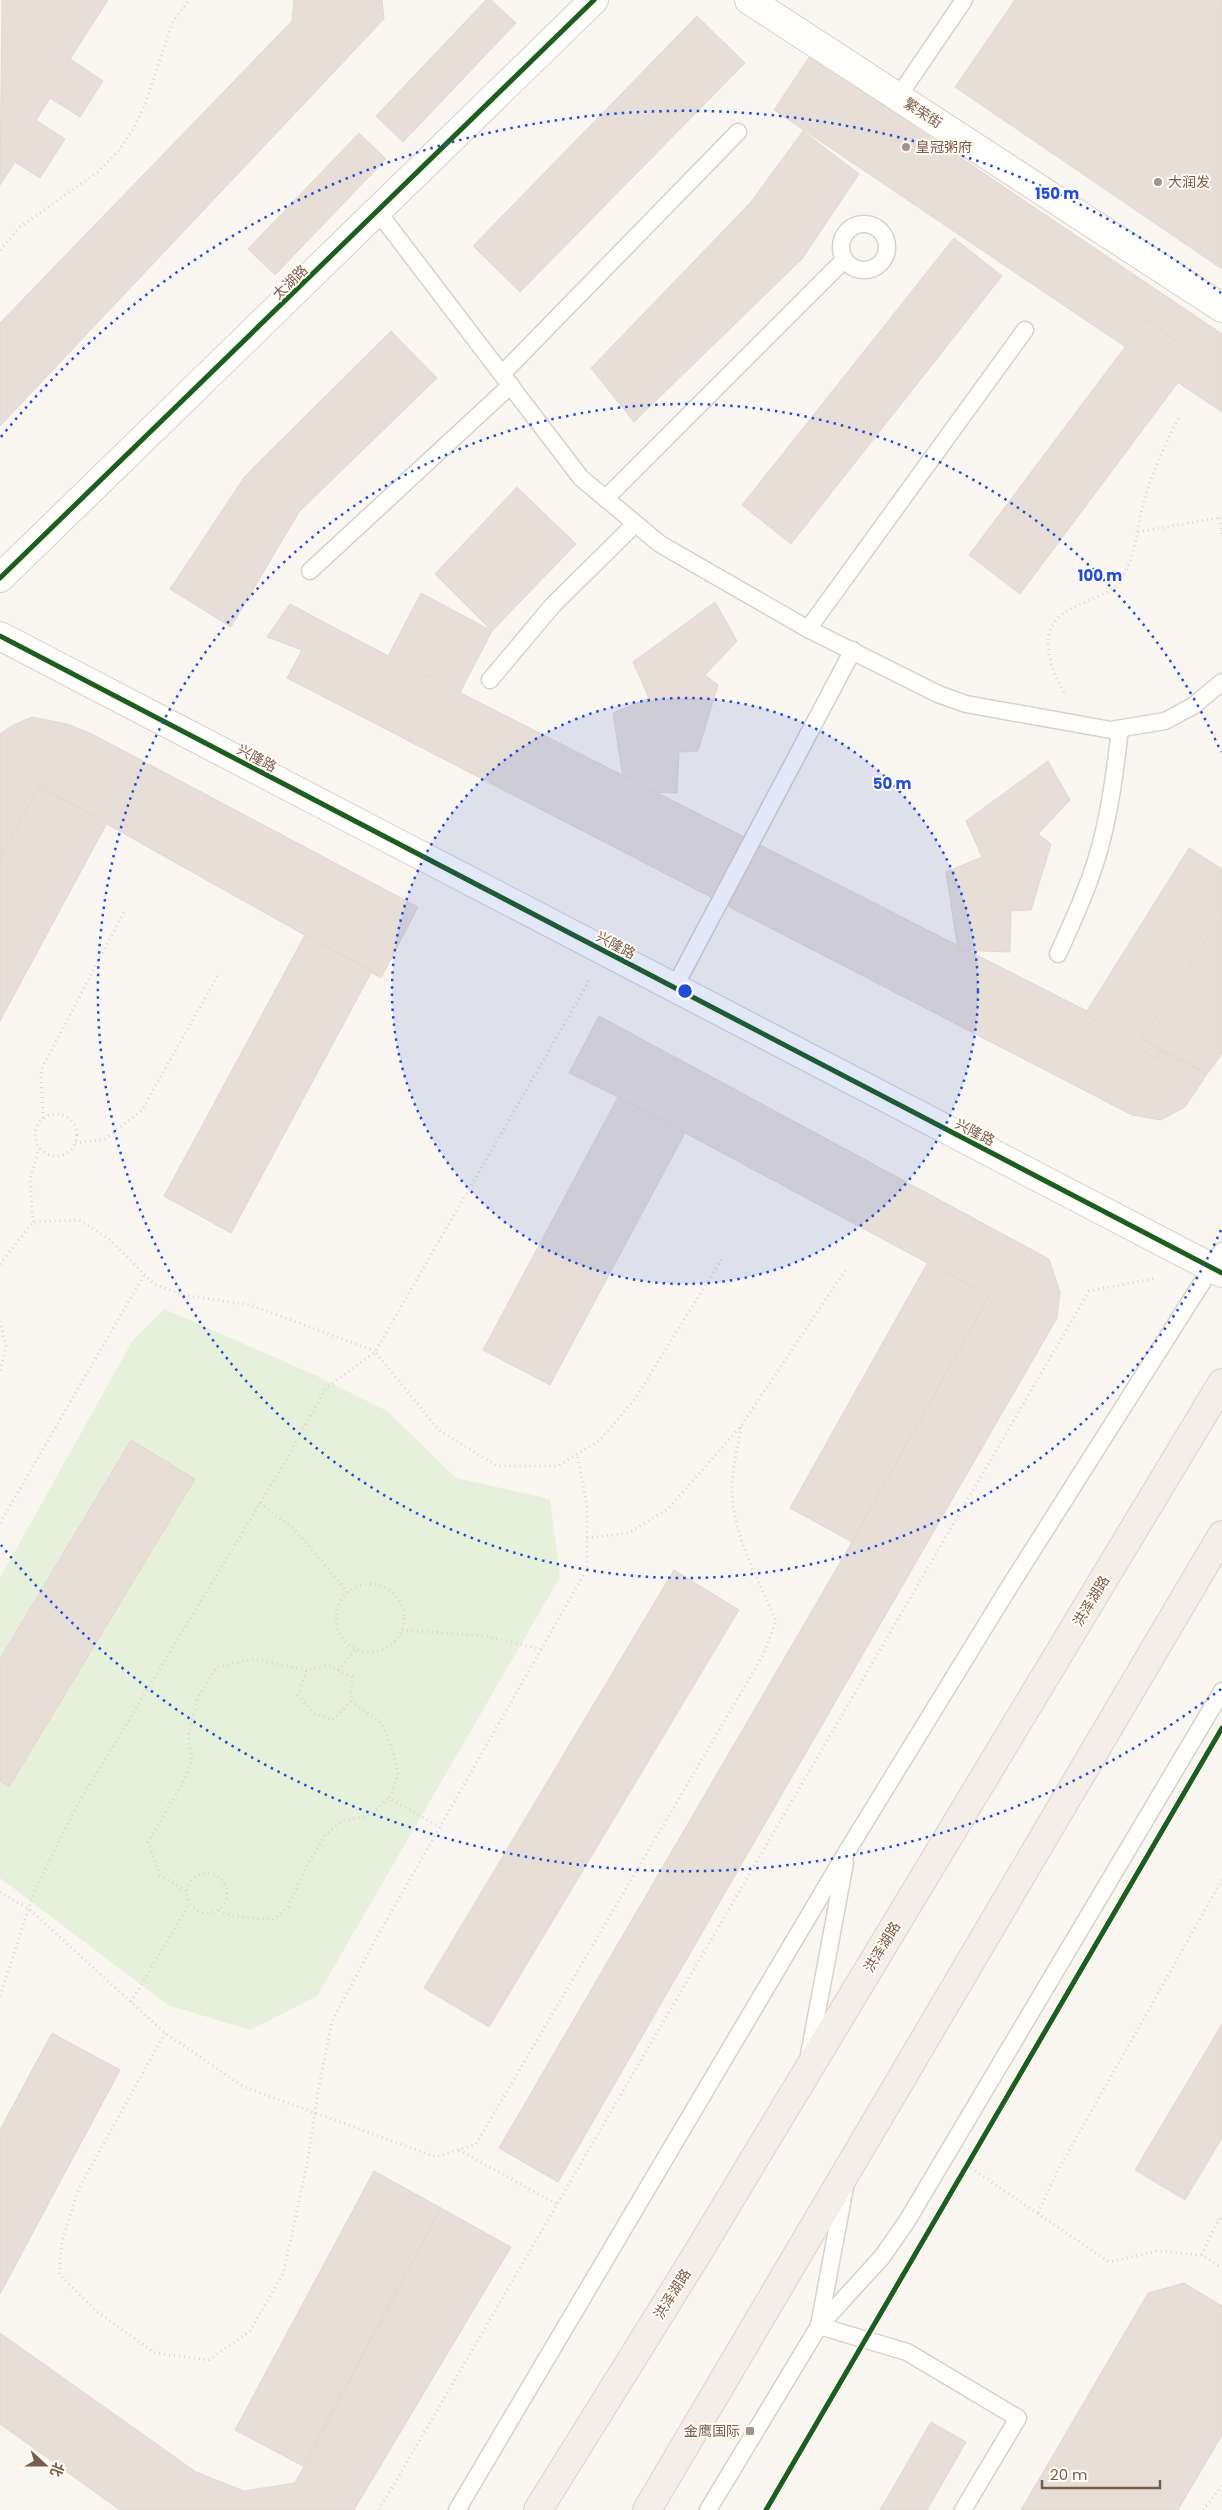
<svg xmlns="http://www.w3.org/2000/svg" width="1222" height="2510" font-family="Poppins,'Noto Sans SC',sans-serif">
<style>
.green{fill:#e7f0db}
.building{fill:#e6ded7;stroke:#e2d8d2}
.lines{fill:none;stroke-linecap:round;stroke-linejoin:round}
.service-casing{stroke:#d7d1cb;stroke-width:19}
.minor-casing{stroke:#d7d1cb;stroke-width:30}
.tertiary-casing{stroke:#d7d1cb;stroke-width:30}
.primary-casing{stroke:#dad1cc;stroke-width:30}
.path{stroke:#dcd5d0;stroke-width:3;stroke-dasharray:1 4;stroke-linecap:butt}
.service{stroke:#fefefd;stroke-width:16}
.minor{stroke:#fefefd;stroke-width:28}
.tertiary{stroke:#fefefd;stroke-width:28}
.primary{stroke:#f3eee8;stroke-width:28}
.cycleway-casing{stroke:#fffaf3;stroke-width:8}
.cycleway{stroke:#1b5e20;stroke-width:5}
.ring{fill:none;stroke:#1d4ed8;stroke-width:2.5;stroke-dasharray:2.5 5}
.poi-dot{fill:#a69286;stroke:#fffaf3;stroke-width:2}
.labels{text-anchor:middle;stroke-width:4;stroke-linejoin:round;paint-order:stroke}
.street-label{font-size:14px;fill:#7a5c4d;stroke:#fffaf3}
.poi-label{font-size:14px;fill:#7a5c4d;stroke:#fffaf3;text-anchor:start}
.centre{fill:#1d4ed8;stroke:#fffaf3;stroke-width:2.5}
.ring-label{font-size:15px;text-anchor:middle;font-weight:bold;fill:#1d4ed8;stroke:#fffaf3;stroke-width:4;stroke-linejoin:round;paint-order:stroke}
</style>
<rect width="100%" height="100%" fill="#f9f5f0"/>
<path class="green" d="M 164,1309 L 315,1375 L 387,1411 L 456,1478 L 550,1499 L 560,1577 L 317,1996 L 250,2030 L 168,2005 L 0,1878 L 0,1578 L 133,1340 Z"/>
<g class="building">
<path d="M 2,0 L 108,0 L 70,59 L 103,81 L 80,117 L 50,98 L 36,120 L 65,139 L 40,178 L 15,162 L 0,185 Z"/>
<path d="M 294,0 L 382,0 L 384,19 L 0,426 L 0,323 L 292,21 Z"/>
<path d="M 486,0 L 491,0 L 516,23 L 403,142 L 376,116 Z"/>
<path d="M 1015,0 L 1222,0 L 1222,269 L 955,87 Z"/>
<path d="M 697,16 L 745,63 L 520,292 L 473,246 Z"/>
<path d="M 810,56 L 1222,334 L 1222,412 L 774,110 Z"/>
<path d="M 803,131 L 859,174 L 802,259 L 634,422 L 591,368 L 751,202 Z"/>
<path d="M 359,133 L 386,159 L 275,275 L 248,249 Z"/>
<path d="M 954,238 L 1002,276 L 791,544 L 742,505 Z"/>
<path d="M 1146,319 L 1197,357 L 1020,594 L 969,555 Z"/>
<path d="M 391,331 L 437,378 L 299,512 L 231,627 L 170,589 L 245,476 Z"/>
<path d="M 517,487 L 576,544 L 492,631 L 435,574 Z"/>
<path d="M 421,593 L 492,631 L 443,725 L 372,687 Z"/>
<path d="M 715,602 L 737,641 L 705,675 L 718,685 L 698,751 L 679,752 L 677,793 L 625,791 L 613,713 L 649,698 L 633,662 Z"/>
<path d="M 290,604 L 388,656 L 1142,1039 L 1207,1074 L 1185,1107 L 1161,1120 L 1132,1115 L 287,678 L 302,650 L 267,637 Z"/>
<path d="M 32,717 L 67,724 L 92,734 L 418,907 L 381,978 L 39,786 L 0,858 L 0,734 L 13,725 Z"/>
<path d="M 1048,761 L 1070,800 L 1038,834 L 1051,844 L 1031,910 L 1011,911 L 1010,952 L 958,950 L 946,872 L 982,857 L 966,821 Z"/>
<path d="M 39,786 L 107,823 L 0,1021 L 0,858 Z"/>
<path d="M 1189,848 L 1222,869 L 1222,953 L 1156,1059 L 1085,1014 Z"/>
<path d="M 1222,915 L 1222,1054 L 1207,1074 L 1142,1039 Z"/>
<path d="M 305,935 L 372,971 L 231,1233 L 164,1196 Z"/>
<path d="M 599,1016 L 1049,1259 L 1060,1292 L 1057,1318 L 558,2182 L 499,2148 L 852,1542 L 989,1296 L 618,1097 L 569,1073 Z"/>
<path d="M 618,1097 L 685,1133 L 550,1385 L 483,1350 Z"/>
<path d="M 928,1262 L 989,1296 L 852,1542 L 790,1508 Z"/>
<path d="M 131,1440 L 195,1479 L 9,1787 L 0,1781 L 0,1659 Z"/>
<path d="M 674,1570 L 739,1610 L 489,2027 L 424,1988 Z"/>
<path d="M 1222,2024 L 1222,2138 L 1185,2200 L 1135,2170 Z"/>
<path d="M 52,2033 L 120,2070 L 0,2294 L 0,2130 Z"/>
<path d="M 374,2171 L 441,2208 L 303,2466 L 235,2430 Z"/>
<path d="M 441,2208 L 511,2247 L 354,2510 L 120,2510 L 0,2424 L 0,2333 L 196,2472 L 244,2491 L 295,2483 Z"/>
<path d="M 1184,2283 L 1222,2306 L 1222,2435 L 1178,2510 L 1021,2510 L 1148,2293 Z"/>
<path d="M 931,2422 L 966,2442 L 927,2510 L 880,2510 Z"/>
</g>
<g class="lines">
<g class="service-casing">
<g id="service">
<path d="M 898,97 L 964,0"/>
<path d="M 378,212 L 581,478 L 660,544 L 808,629 L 938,694 L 966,704 L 1111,730 L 1165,721 L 1193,706 L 1222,682"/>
<circle cx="864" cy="247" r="23"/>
<path d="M 502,374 L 738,132"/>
<path d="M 606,498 L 844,260"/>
<path d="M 310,571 L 511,385"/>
<path d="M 808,629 L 1025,330"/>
<path d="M 490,680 L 553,605 L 635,524"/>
<path d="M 1058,954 C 1073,921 1088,888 1098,854 C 1110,813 1115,771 1120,729"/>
<path d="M 674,988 L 853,650"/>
<path d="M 809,2055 L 845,1863"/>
<path d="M 845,2187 L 819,2326 L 907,2352 L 1018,2418 L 963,2510"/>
<path d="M 457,2510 L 846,1853 L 1008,1589 L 1222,1251"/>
<path d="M 708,2510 L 819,2326 L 882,2257 L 907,2221 L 1222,1691"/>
</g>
</g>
<g class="minor-casing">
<g id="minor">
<path d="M 749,0 L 1222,308"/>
<path d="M 0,636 L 1222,1273"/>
</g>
</g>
<g class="tertiary-casing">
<path id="tertiary" d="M 0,578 L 594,0"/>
</g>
<g class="primary-casing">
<g id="primary">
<path d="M 538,2510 L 694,2259 L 1222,1383"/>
<path d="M 647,2510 L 1222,1535"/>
</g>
</g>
<g class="path">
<path d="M 0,250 L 20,227 L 98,172 L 119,150 L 134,128 L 145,104 L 173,21 L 189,0"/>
<path d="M 1219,518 L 1222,535"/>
<path d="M 1138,532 L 1222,517"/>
<path d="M 1064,692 C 1054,677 1044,648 1050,631 C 1062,599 1104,605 1122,578 C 1135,557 1137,529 1143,505 C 1151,474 1165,445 1179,417"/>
<path d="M 589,981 L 375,1352 L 439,1430 L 497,1466 L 558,1466 L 600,1440 L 635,1399 L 723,1257"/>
<circle cx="56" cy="1135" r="21"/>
<path d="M 43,1118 L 41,1070 L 125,910"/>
<path d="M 75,1143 L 105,1139 L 142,1110 L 218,975"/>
<path d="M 33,1222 L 30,1179 L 39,1148"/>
<path d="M 0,1264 L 33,1222 L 79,1220 L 108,1238 L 154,1284 L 183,1295 L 250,1305 L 375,1351"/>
<path d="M 0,1321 L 6,1346 L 0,1371"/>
<path d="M 260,1503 L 294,1529 L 348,1592"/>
<path d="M 0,1523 L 144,1275"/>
<path d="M 587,1538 L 629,1533 L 668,1509 L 741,1426 L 846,1269"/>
<circle cx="370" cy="1618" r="34"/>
<path d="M 402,1630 L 486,1636 L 541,1649"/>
<path d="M 338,1670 L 356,1649"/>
<path d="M 351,1701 L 333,1720 L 315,1714 L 298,1695 L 307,1670 L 328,1665 L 352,1677 L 351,1701 L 382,1724 L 393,1752 L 398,1774 L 389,1798 L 440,1827"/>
<circle cx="207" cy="1893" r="20"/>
<path d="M 186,1891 L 160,1875 L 148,1842 L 185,1779 L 192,1759 L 188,1737 L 198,1697 L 217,1667 L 253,1659 L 307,1670"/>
<path d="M 0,1892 L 29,1909 L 165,2033 L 244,2087 L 436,2157 L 476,2144 L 762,1657 L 776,1622 C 759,1579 735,1541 732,1495 C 731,1473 738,1447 741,1426"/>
<path d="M 219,1910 L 232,1916 L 272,1920 L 288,1907 L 305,1869 L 325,1835 L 342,1821 L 370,1815 L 389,1798"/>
<path d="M 0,1996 L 34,1892 L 75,1809 L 285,1462 L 326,1388 L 375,1352"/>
<path d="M 131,2002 L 189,1904"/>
<path d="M 165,2033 L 79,2188 L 62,2241 L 59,2274 L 96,2311 L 155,2353 L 209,2360 L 250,2331 L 283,2274 L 307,2165 L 318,2092 L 332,2021 L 377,1937 L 587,1569 L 587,1506 L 577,1454"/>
<path d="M 459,2150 L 556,2204"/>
<path d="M 971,2168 L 1109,2262 L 1157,2251 L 1202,2255 L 1222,2268"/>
<path d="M 1038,2213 L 1057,2172 L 1222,1880"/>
<path d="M 1202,2255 L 1211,2234 L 1222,2215"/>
<path d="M 379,2510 L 1089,1291 L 1156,1278"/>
<path d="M 1203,2510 L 1222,2486"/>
</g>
<use href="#service" class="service"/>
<use href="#minor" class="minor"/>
<use href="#tertiary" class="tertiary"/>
<use href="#primary" class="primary"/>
<g class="cycleway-casing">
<g id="cycleway">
<path d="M 0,578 L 594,0"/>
<path d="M 0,636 L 1222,1273"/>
<path d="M 766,2510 L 1222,1728"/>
</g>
</g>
<use href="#cycleway" class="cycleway"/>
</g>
<circle cx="685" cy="991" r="293" fill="#1d4ed8" fill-opacity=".12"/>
<g class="ring">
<circle cx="685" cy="991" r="293"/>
<path d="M1221 1230A587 587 0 1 1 1221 752"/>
<path d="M1221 1689A880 880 0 0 1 1 1545M1 437A880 880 0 0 1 1221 293"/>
</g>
<g class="poi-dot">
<circle cx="906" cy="147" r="5"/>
<circle cx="1158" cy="182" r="5"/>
<rect x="745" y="2426" width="10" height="10" rx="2.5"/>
</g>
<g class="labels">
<g class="street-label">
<text transform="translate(923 113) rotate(33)" y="5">繁荣街</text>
<text transform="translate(290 282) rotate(-44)" y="5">太湖路</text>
<text transform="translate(257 758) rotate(28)" y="5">兴隆路</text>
<text transform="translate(616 945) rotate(28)" y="5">兴隆路</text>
<text transform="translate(975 1132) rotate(27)" y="5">兴隆路</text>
<text transform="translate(1091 1601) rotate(-59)" y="5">洪泽湖路</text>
<text transform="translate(882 1947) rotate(-59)" y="5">洪泽湖路</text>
<text transform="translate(672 2294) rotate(-58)" y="5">洪泽湖路</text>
</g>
<g class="poi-label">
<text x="916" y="152">皇冠粥府</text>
<text x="1168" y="187">大润发</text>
<text x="740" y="2436" text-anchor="end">金鹰国际</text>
</g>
</g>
<circle cx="685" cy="991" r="8" class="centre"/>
<g class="ring-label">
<text x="1057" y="199">150 m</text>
<text x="1100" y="581">100 m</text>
<text x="892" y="789">50 m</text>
</g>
<g transform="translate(45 2465) rotate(111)" stroke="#fffaf3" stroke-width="4" paint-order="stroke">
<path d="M0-4L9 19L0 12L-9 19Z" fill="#7a5c4d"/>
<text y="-8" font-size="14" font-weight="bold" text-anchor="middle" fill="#7a5c4d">北</text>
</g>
<path d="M1042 2480v8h118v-8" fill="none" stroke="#7a5c4d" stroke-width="2.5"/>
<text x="1050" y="2480" font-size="15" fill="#7a5c4d" stroke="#fffaf3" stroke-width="4" paint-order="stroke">20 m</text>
</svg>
